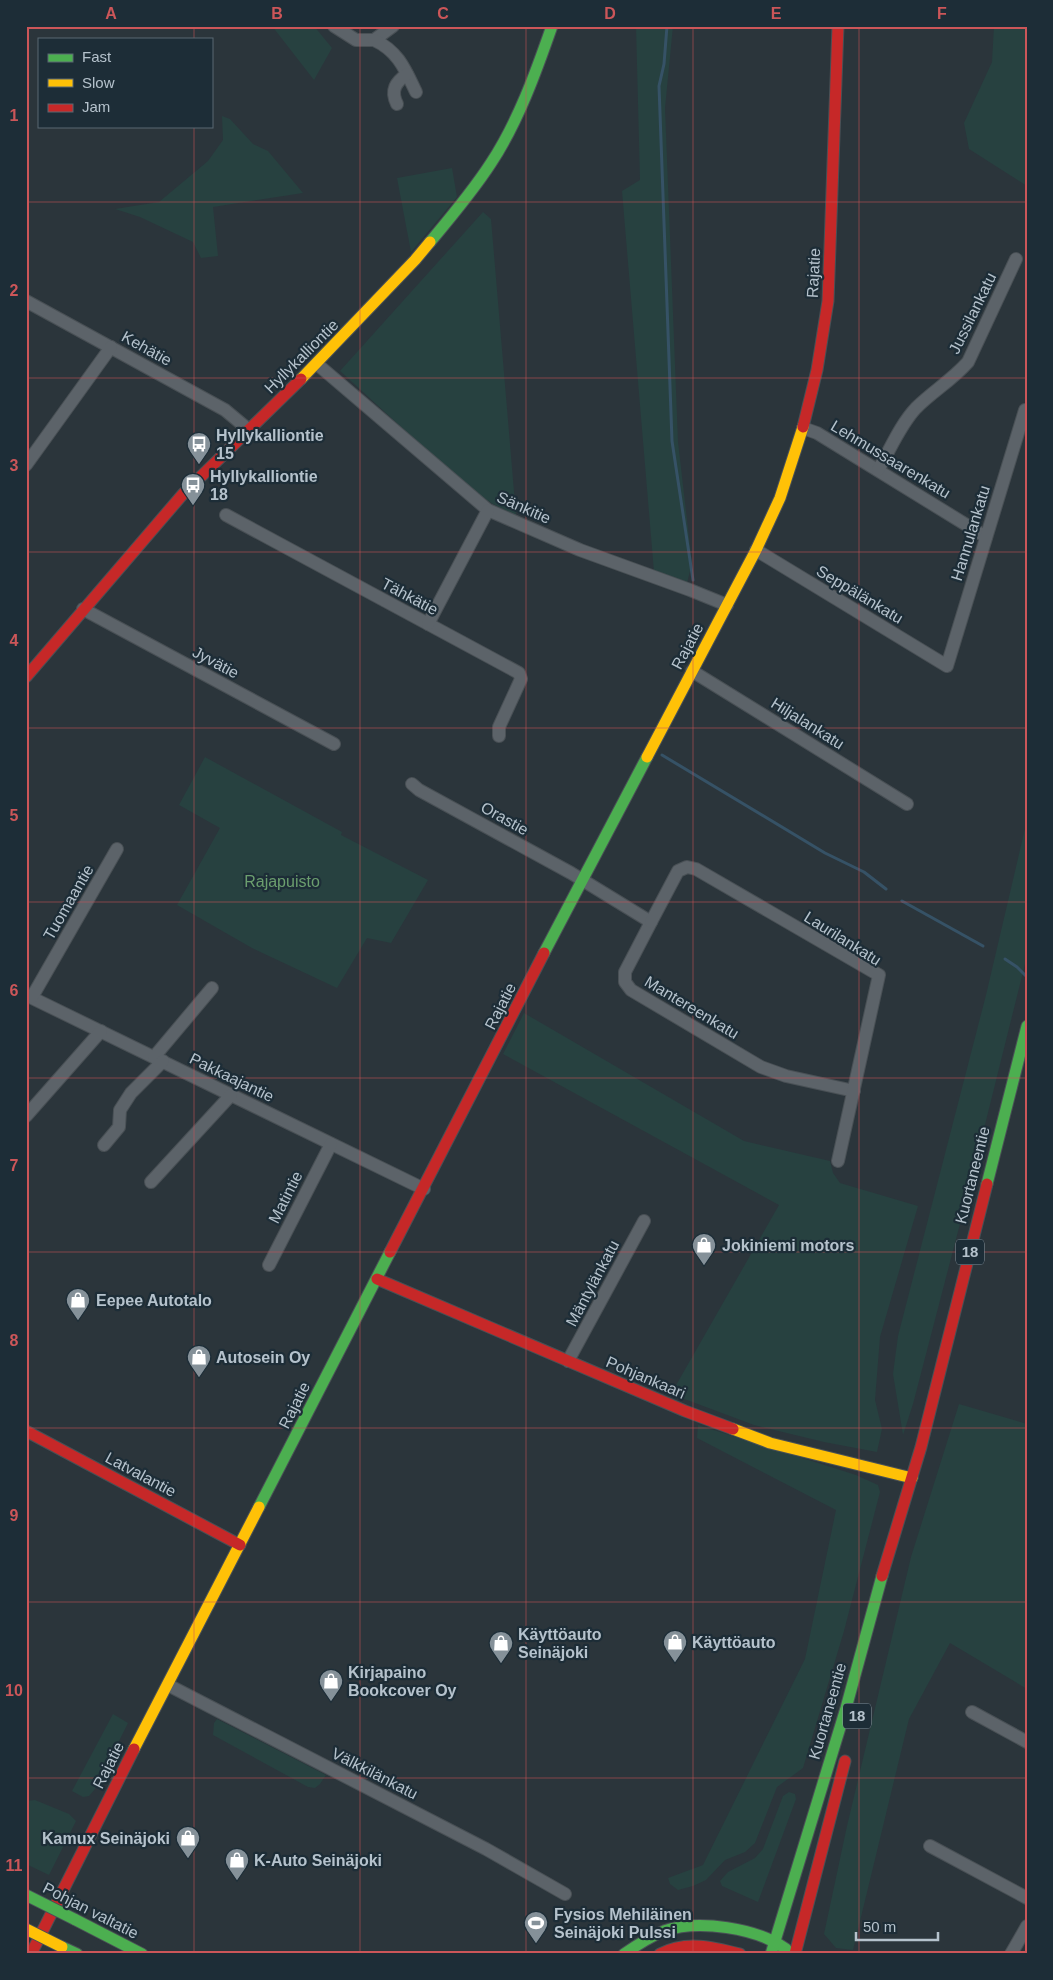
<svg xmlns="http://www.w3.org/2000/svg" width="1053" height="1980" font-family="Arial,sans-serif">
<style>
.green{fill:#274140}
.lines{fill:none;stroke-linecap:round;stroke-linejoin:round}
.stream{stroke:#365266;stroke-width:3}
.street-casing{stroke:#495055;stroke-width:14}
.fast-casing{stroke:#495055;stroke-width:13}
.slow-casing{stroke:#495055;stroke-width:13}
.jam-casing{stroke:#495055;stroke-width:13}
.street{stroke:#5c6369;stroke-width:12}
.fast{stroke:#4caf50;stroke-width:11}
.slow{stroke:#ffc107;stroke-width:11}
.jam{stroke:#c62828;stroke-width:11}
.fast-bridge-casing{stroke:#485157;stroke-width:13;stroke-linecap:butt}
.slow-bridge-casing{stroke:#485157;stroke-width:13;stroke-linecap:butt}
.fast-bridge{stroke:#4caf50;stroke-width:11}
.slow-bridge{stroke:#ffc107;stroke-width:11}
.grid{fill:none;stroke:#cc5659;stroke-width:1;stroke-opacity:0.55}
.labels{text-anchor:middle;stroke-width:4.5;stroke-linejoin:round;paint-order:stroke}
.shield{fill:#1d2d37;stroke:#87959f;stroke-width:1}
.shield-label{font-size:15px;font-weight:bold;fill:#b5c2cc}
.street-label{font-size:16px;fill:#b5c2cc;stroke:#1d2d37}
.poi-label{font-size:16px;font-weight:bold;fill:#b5c2cc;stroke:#1d2d37;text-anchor:start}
.park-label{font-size:16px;fill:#6b9e6e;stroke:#1d2d37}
.neatline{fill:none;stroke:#cc5659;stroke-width:2}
.grid-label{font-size:16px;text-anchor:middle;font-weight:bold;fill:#cc5659}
</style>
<rect width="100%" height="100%" fill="#2b353b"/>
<g class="green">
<path d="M 272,26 L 314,26 L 332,48 L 314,80 Z"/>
<path d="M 636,26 L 673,26 L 665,108 L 678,442 L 692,563 L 687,583 L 654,572 L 622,191 L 640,180 Z"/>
<path d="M 994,26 L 1027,26 L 1027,186 L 969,149 L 964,123 L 992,62 Z"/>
<path d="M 222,116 L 230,119 L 253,144 L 268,151 L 303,193 L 213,207 L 218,256 L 201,258 L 193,242 L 140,217 L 115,209 L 159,202 L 208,161 L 223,140 Z"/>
<path d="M 452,168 L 457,197 L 411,252 L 397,178 Z"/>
<path d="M 483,212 L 491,219 L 516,515 C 479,501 452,473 423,447 C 395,422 368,396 340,371 Z"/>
<path d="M 205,757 L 342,832 L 341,835 L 428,880 L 391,943 L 367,938 L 337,988 L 252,948 L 177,905 L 220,828 L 179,805 Z"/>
<path d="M 1027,820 L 1027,956 L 967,1197 L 913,1404 L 903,1435 L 893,1374 L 898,1336 L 986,995 Z"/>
<path d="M 524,1013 L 744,1141 L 830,1161 L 833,1173 L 840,1183 L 918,1206 L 880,1337 L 875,1400 L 882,1429 L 877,1452 L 824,1442 L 754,1425 L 671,1394 L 779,1205 L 503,1054 Z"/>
<path d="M 959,1404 L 1027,1424 L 1027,1689 L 950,1643 L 909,1719 L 853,1950 L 836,1948 L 824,1934 L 847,1826 L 911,1557 Z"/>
<path d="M 698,1425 L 856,1475 L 878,1485 L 880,1492 L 844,1631 L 803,1768 L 777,1787 L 755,1843 L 745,1852 L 725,1860 L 706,1880 L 693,1886 L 678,1890 L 670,1884 L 668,1878 L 703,1865 L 805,1659 L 836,1510 L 697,1438 Z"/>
<path d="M 113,1714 L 128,1723 L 95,1789 L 89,1796 L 83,1797 L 72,1791 Z"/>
<path d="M 217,1719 L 326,1775 L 320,1784 L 315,1788 L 308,1787 L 213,1735 L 214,1723 Z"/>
<path d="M 789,1792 L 795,1794 L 796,1799 L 758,1902 L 722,1886 L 720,1881 L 728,1872 L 755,1858 L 763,1849 L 783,1796 Z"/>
<path d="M 35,1800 L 69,1814 L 76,1821 L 49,1875 L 26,1864 L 26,1801 Z"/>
</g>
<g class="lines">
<g class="stream">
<path d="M 667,26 L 664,64 L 659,86 L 672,441 L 693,580"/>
<path d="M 662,755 L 825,853 L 864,872 L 886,889"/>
<path d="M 902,901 L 983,946"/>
<path d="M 1005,959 L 1017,967 L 1026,976"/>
</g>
<g class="street-casing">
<g id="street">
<path d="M 334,26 L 356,40 L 374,40 L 393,26"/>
<path d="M 374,40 C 398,51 405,69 416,92"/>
<path d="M 397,104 C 390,90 396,82 407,74"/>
<path d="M 26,301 L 225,410 L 249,430"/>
<path d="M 317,364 L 488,510 L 580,550 L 690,590 L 727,605"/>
<path d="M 803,428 L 817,433 L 986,537"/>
<path d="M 26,465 L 111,347"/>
<path d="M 878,470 C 890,450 900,425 916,408 C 933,391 951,381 968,362 L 1016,259"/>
<path d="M 226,515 L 519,673 L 521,679 L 499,727 L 499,736"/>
<path d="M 756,550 L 947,666 L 1025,410"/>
<path d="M 83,609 L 334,744"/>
<path d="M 428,624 L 488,510"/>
<path d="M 692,671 L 907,804"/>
<path d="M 412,784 L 419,790 L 571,873 L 651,922 L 625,972 L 625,982 L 631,990 L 761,1067 L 786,1076 L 854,1091"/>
<path d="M 651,922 L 678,871 L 687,867 L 696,869 L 879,975 L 838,1161"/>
<path d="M 26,995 L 424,1189"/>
<path d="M 32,997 L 117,849"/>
<path d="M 154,1057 L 212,988"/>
<path d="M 26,1116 L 101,1031"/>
<path d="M 104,1145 L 119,1127 L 120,1110 L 131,1093 L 163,1061"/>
<path d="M 151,1182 L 231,1095"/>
<path d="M 269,1265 L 331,1144"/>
<path d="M 568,1361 L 644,1221"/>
<path d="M 168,1685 L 486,1849 L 565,1894"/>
<path d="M 972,1712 L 1027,1742"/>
<path d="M 930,1846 L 1027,1898"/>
<path d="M 1011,1954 L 1027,1926"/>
</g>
</g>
<g class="fast-casing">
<g id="fast">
<path d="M 430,242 C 451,217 473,191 491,163 C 518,122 536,72 552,26"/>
<path d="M 544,953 L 647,757"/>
<path d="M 987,1184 L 1027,1026"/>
<path d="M 259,1507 L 390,1252"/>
<path d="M 74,1919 L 142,1954"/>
<path d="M 62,1947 L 77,1954"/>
<path d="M 624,1954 C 637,1945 649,1937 664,1931 C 698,1919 757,1928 786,1949"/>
<path d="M 771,1954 L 846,1708 L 882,1576"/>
</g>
</g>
<g class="slow-casing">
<g id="slow">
<path d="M 301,379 L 415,260 L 430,242"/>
<path d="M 647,757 L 756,550 L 780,498 L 803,427"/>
<path d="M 733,1429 L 770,1443 L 912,1478"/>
<path d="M 134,1749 L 259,1507"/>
</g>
</g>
<g class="jam-casing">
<g id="jam">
<path d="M 803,427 L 817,370 L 828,301 L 838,26"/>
<path d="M 26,677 L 183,494 L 301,379"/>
<path d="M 390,1252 L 544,953"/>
<path d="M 377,1279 L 685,1411 L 733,1429"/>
<path d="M 26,1431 L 240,1545"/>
<path d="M 882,1576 L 921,1447 L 987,1184"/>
<path d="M 31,1954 L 134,1749"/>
<path d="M 660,1954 C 686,1940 713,1947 740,1954"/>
<path d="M 795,1954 L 845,1761"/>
</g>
</g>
<use href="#street" class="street"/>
<use href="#fast" class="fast"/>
<use href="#slow" class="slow"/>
<use href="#jam" class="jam"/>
<g class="fast-bridge-casing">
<path id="fast-bridge" d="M 26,1895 L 74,1919"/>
</g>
<g class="slow-bridge-casing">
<path id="slow-bridge" d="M 26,1929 L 62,1947"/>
</g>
<use href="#fast-bridge" class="fast-bridge"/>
<use href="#slow-bridge" class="slow-bridge"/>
</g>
<path class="grid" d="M 194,26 L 194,39M 360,26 L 360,1954M 526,26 L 526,1954M 693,26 L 693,1954M 859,26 L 859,1954M 194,126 L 194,1954M 26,202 L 1027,202M 26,378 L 1027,378M 26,552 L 1027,552M 26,728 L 1027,728M 26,902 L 1027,902M 26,1078 L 1027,1078M 26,1252 L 1027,1252M 26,1428 L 1027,1428M 26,1602 L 1027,1602M 26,1778 L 1027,1778"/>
<defs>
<g id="bus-pin" transform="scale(1.25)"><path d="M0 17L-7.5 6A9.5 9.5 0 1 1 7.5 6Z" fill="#859199" stroke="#1d2d37"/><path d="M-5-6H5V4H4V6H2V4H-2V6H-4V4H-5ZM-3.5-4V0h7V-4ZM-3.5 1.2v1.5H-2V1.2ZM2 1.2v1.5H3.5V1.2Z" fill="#fff"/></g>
<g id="shop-pin" transform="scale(1.25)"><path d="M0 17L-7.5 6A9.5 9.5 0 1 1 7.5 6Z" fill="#859199" stroke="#1d2d37"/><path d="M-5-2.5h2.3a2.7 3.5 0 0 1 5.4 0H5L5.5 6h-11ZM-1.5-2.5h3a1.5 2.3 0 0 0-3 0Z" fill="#fff"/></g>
<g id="stadium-pin" transform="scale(1.25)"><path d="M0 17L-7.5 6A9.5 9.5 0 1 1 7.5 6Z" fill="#859199" stroke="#1d2d37"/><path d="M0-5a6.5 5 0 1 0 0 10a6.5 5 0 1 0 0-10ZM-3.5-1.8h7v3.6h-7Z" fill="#fff"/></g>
</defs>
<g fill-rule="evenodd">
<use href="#bus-pin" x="199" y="444"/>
<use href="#bus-pin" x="193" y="485"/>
<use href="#shop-pin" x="704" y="1245"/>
<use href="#shop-pin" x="78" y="1300"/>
<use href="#shop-pin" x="199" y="1357"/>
<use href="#shop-pin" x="675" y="1642"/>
<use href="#shop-pin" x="501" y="1643"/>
<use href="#shop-pin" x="331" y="1681"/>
<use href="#shop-pin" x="188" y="1838"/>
<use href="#shop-pin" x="237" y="1860"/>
<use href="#stadium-pin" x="536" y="1923"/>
</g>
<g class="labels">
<g class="shield">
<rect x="956" y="1239.5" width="28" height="25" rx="4"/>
<rect x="843" y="1703.5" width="28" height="25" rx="4"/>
</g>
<g class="shield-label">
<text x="970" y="1257">18</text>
<text x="857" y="1721">18</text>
</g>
<g class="street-label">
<text transform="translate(813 273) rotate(-87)" y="6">Rajatie</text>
<text transform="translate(972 313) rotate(-64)" y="6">Jussilankatu</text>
<text transform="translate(147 348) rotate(29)" y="6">Kehätie</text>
<text transform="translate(301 356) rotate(-45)" y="6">Hyllykalliontie</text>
<text transform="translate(891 459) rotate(31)" y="6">Lehmussaarenkatu</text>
<text transform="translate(524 507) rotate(24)" y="6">Sänkitie</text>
<text transform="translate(970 533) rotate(-73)" y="6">Hannulankatu</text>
<text transform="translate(860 594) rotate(31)" y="6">Seppälänkatu</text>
<text transform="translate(410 596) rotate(28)" y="6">Tähkätie</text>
<text transform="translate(687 646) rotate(-62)" y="6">Rajatie</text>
<text transform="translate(216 662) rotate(28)" y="6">Jyvätie</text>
<text transform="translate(808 723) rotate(32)" y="6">Hiljalankatu</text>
<text transform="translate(505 818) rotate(29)" y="6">Orastie</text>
<text transform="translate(68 902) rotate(-60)" y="6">Tuomaantie</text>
<text transform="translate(843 938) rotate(32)" y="6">Laurilankatu</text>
<text transform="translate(500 1006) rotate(-63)" y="6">Rajatie</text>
<text transform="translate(692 1007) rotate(31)" y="6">Mantereenkatu</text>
<text transform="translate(232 1077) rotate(26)" y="6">Pakkaajantie</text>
<text transform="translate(972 1175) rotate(-76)" y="6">Kuortaneentie</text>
<text transform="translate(285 1197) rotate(-63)" y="6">Matintie</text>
<text transform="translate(592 1283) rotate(-62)" y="6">Mäntylänkatu</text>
<text transform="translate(646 1377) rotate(23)" y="6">Pohjankaari</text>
<text transform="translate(294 1405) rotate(-63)" y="6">Rajatie</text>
<text transform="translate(141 1474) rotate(28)" y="6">Latvalantie</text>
<text transform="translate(827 1711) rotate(-74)" y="6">Kuortaneentie</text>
<text transform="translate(108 1765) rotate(-63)" y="6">Rajatie</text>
<text transform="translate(375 1773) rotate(27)" y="6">Välkkilänkatu</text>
<text transform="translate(91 1910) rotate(27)" y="6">Pohjan valtatie</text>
</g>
<g class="poi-label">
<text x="216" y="441">Hyllykalliontie<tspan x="216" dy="18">15</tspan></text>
<text x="210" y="482">Hyllykalliontie<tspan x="210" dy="18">18</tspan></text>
<text x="722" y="1251">Jokiniemi motors</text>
<text x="96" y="1306">Eepee Autotalo</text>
<text x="216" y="1363">Autosein Oy</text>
<text x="518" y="1640">Käyttöauto<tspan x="518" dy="18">Seinäjoki</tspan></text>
<text x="692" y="1648">Käyttöauto</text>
<text x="348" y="1678">Kirjapaino<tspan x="348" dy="18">Bookcover Oy</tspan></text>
<text x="170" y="1844" text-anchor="end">Kamux Seinäjoki</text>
<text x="254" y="1866">K-Auto Seinäjoki</text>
<text x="554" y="1920">Fysios Mehiläinen<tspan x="554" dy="18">Seinäjoki Pulssi</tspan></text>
</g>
<g class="park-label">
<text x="282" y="887">Rajapuisto</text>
</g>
</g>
<rect width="1053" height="1980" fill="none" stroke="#1d2d37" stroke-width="55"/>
<rect x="38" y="38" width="175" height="90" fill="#1d2d37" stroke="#5a6973"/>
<rect x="48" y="54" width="25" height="8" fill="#4caf50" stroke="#5a6973"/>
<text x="82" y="62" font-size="15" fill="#b5c2cc">Fast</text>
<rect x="48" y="79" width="25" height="8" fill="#ffc107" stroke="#5a6973"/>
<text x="82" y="88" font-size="15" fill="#b5c2cc">Slow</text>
<rect x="48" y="104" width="25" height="8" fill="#c62828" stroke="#5a6973"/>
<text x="82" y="112" font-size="15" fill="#b5c2cc">Jam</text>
<path d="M856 1932v8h82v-8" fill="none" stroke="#b5c2cc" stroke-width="2.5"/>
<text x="863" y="1932" font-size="15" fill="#b5c2cc" stroke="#1d2d37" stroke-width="4" paint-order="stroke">50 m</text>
<rect x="28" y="28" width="998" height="1924" class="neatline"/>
<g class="grid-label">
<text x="111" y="19">A</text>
<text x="277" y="19">B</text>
<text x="443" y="19">C</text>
<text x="610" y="19">D</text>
<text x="776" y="19">E</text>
<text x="942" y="19">F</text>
<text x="14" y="121">1</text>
<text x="14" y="296">2</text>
<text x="14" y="471">3</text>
<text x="14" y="646">4</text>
<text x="14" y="821">5</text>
<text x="14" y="996">6</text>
<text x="14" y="1171">7</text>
<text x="14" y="1346">8</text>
<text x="14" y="1521">9</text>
<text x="14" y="1696">10</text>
<text x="14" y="1871">11</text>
</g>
</svg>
